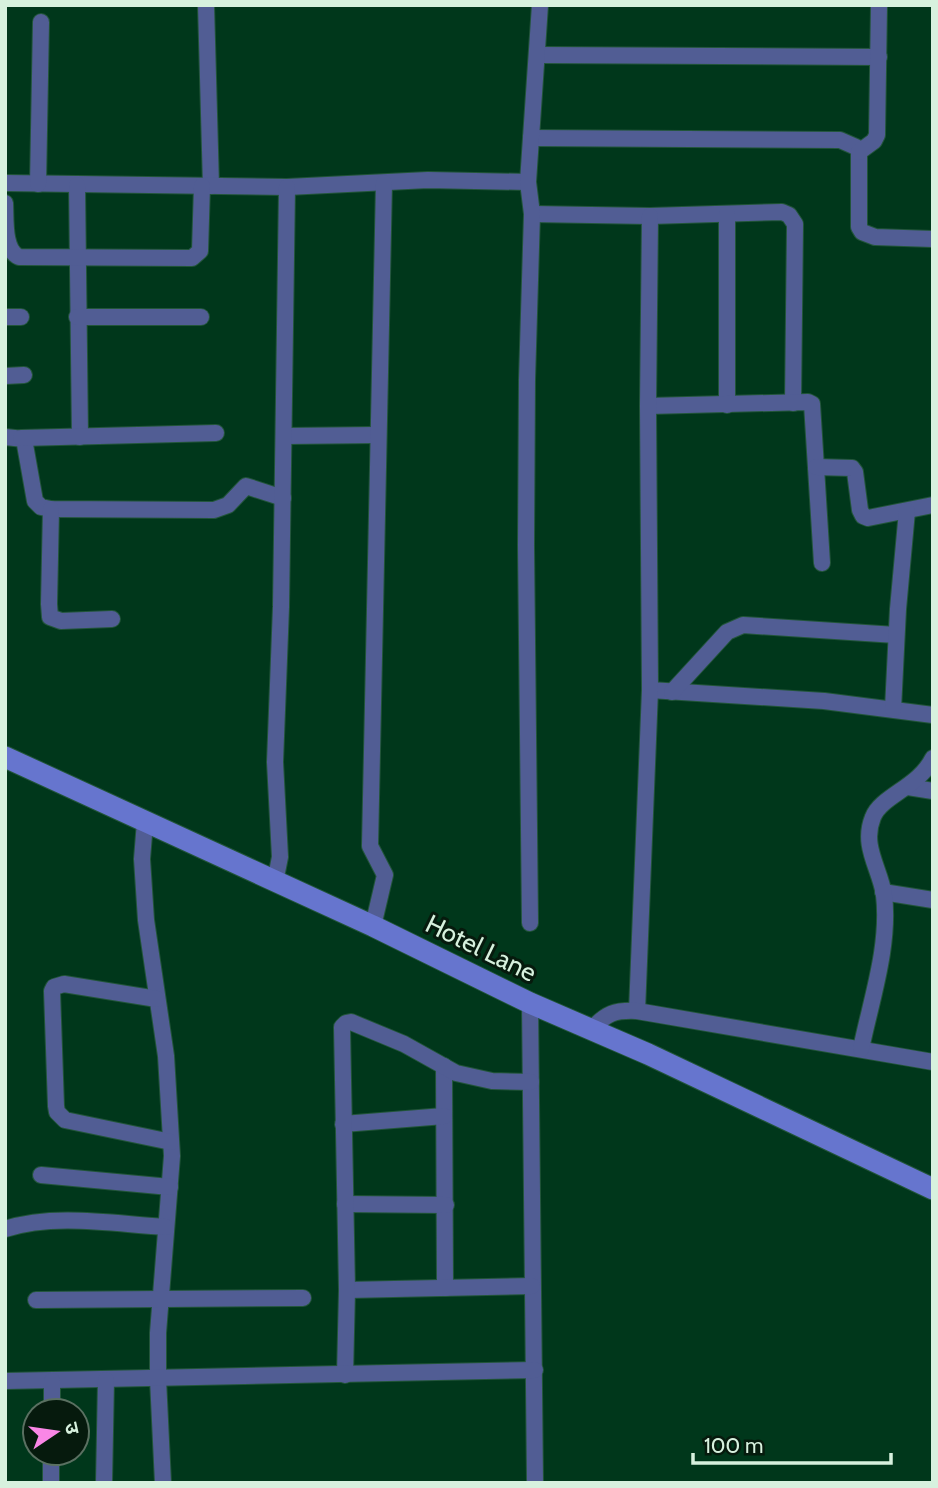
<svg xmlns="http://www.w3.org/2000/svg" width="938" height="1488" font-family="Cabin,'Noto Sans Devanagari',sans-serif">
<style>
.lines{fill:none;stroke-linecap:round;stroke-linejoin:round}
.street-casing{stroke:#22553a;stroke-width:18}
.secondary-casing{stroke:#22553a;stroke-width:23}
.street{stroke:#515d94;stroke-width:16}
.secondary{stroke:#6675ce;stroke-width:21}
.labels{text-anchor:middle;stroke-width:6;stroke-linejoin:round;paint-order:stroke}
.street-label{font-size:26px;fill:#d7f1de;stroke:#061a0d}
</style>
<rect width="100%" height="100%" fill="#00371b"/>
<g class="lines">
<g class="street-casing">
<g id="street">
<path d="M 206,5 L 211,186"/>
<path d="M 538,55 L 879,57"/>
<path d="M 531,138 L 840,140 L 856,147 L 859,152 L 859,227 L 862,232 L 875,237 L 933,239"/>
<path d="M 859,152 L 874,141 L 877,135 L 879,5"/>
<path d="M 5,183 L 287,187 L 428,180 L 528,182"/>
<path d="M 38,184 L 41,22"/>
<path d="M 77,185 L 80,437"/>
<path d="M 5,203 C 6,218 3,250 19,257 L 192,258 L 200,251 L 202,186"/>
<path d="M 532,214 L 650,216 L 782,212 L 789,215 L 795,224 L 793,403"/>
<path d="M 5,317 L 21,317"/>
<path d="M 77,317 L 201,317"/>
<path d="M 5,376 L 24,375"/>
<path d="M 727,405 L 727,214"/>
<path d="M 648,406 L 808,402 L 812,404 L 822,563"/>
<path d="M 284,436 L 377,435"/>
<path d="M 5,437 L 24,439 L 35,501 L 41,507 L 51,509 L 214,510 L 228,505 L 246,486 L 283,498"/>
<path d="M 21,438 L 216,433"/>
<path d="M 816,467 L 852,468 L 855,472 L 860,510 L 863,516 L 868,518 L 933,505"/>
<path d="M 51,509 L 49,604 L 50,617 L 61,621 L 112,619"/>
<path d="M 650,690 L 824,701 L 933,715"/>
<path d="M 672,692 L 727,632 L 743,625 L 896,635"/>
<path d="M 893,709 L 898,609 L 907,511"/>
<path d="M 908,787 L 933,791"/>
<path d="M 145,822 L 142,859 L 146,920 L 166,1056 L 172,1156 L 158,1333 L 158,1379 L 163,1483"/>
<path d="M 275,882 L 280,857 L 275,762 L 281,607 L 287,187"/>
<path d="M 883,892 L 933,900"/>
<path d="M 530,923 L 526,546 L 527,380 L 532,214 L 528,182 L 540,5"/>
<path d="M 373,926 L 385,875 L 370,846 L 384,183"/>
<path d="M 157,999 L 64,984 L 54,987 L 52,991 L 56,1106 L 57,1112 L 65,1120 L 171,1142"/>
<path d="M 530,1003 L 535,1483"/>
<path d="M 637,1011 L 650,690 L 648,406 L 650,216"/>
<path d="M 591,1030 C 606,1013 615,1010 637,1011 L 933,1062"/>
<path d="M 861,1049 C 871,1000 890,946 884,895 C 880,868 861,846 873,817 C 881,796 919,787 933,758"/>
<path d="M 444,1066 L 445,1288"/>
<path d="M 343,1124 L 444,1116"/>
<path d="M 41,1175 L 170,1187"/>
<path d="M 345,1204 L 446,1205"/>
<path d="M 5,1229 C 56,1213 114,1224 166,1227"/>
<path d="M 347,1290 L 532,1286"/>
<path d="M 36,1300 L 303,1298"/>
<path d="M 345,1375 L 347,1290 L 342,1027 L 346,1023 L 351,1022 L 404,1044 L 456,1073 L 492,1081 L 531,1082"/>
<path d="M 5,1381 L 535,1370"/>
<path d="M 52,1411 L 52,1381"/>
<path d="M 51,1483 L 51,1453"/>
<path d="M 104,1483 L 106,1380"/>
</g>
</g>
<g class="secondary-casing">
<path id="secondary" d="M 5,757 L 373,926 L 530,1003 L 648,1054 L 933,1189"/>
</g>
<use href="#street" class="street"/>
<use href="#secondary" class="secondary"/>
</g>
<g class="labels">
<g class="street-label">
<text transform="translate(481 948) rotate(26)" y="9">Hotel Lane</text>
</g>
</g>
<rect width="938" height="1488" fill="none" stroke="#d7f1de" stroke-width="14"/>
<g transform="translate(56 1432) rotate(77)"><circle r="33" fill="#061a0d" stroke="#5a7061" stroke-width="2"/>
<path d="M0-5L12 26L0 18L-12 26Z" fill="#fa87e6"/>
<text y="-10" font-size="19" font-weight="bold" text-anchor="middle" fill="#d7f1de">उ</text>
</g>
<path d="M693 1453v10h198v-10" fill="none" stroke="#d7f1de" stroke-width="3.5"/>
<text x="704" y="1453" font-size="21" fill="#d7f1de" stroke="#061a0d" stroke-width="5" paint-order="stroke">100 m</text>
</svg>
